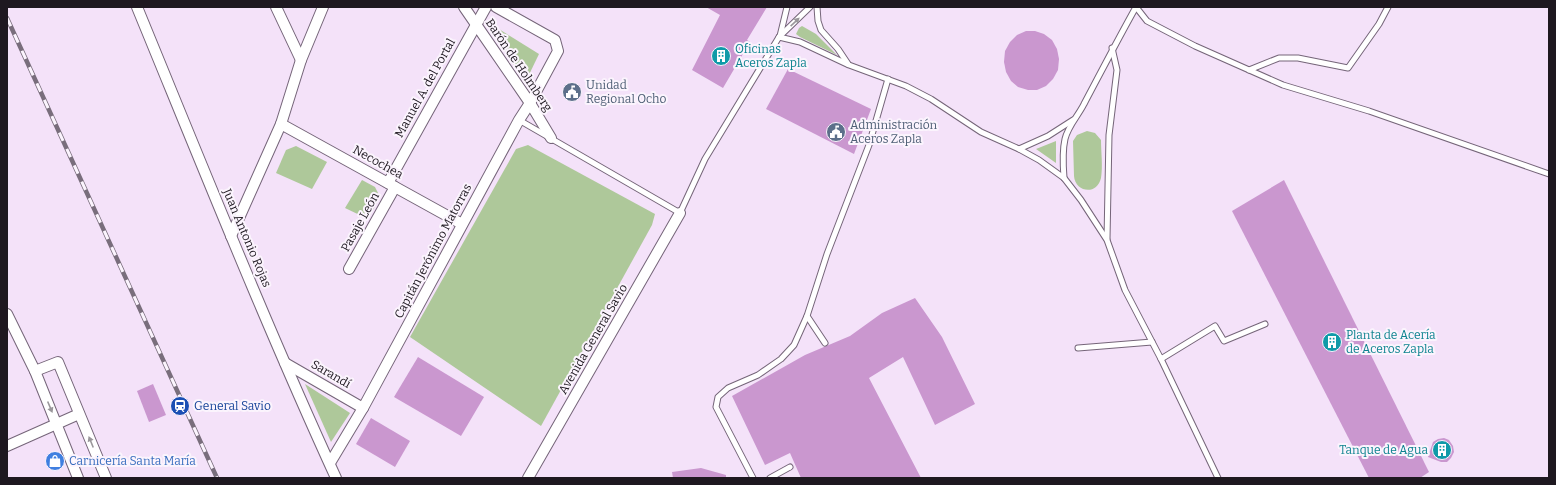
<svg xmlns="http://www.w3.org/2000/svg" width="1556" height="485" font-family="Bitter,serif">
<style>
.green{fill:#aec89a}
.building{fill:#ca97cf}
.lines{fill:none;stroke-linecap:round;stroke-linejoin:round}
.service-casing{stroke:#756579;stroke-width:7}
.minor-casing{stroke:#756579;stroke-width:12}
.service{stroke:#fff;stroke-width:5}
.minor{stroke:#fff;stroke-width:10}
.rail-casing{stroke:#796e7c;stroke-width:4.5}
.rail{stroke:#fbf4fd;stroke-width:3;stroke-dasharray:9;stroke-linecap:butt}
.oneway{fill:#9a979b}
.labels{text-anchor:middle;stroke-width:4;stroke-linejoin:round;paint-order:stroke}
.culture-label{font-size:12px;fill:#0d838f;stroke:#fbf4fd;text-anchor:start}
.street-label{font-size:12px;fill:#1e1820;stroke:#fbf4fd}
.service-label{font-size:12px;fill:#4e5e75;stroke:#fbf4fd;text-anchor:start}
.transit-label{font-size:12px;fill:#164399;stroke:#fbf4fd;text-anchor:start}
.shop-label{font-size:12px;fill:#366cbe;stroke:#fbf4fd;text-anchor:start}
</style>
<rect width="100%" height="100%" fill="#f4e2f9"/>
<g class="green">
<path d="M 802,26 L 816,34 L 837,55 L 800,37 L 796,34 L 799,28 Z"/>
<path d="M 499,29 L 539,54 L 525,83 L 494,34 Z"/>
<path d="M 1087,131 L 1095,133 L 1101,140 C 1101,152 1103,166 1101,178 C 1097,196 1075,192 1074,176 L 1073,141 L 1077,135 Z"/>
<path d="M 1056,141 L 1056,163 L 1036,149 Z"/>
<path d="M 528,145 L 655,214 L 652,225 L 541,426 L 410,337 L 516,149 Z"/>
<path d="M 296,146 L 327,162 L 312,189 L 276,173 L 286,150 Z"/>
<path d="M 362,180 L 375,187 L 380,197 L 368,219 L 345,208 Z"/>
<path d="M 305,384 L 350,413 L 331,442 Z"/>
</g>
<g class="building">
<path d="M 706,7 L 767,7 L 747,40 L 750,42 L 723,88 L 692,70 L 720,15 Z"/>
<path d="M 1026,31 L 1035,31 L 1044,34 L 1052,40 L 1057,49 L 1059,59 L 1058,70 L 1053,79 L 1046,86 L 1037,90 L 1028,90 L 1018,87 L 1011,81 L 1006,72 L 1004,62 L 1005,51 L 1010,42 L 1017,35 Z"/>
<path d="M 788,69 L 871,109 L 854,154 L 766,109 Z"/>
<path d="M 1284,180 L 1429,472 L 1420,478 L 1369,478 L 1232,211 Z"/>
<path d="M 915,298 L 942,337 L 975,404 L 935,425 L 903,357 L 869,378 L 921,478 L 801,478 L 790,453 L 765,465 L 732,396 L 805,355 L 850,336 L 882,313 Z"/>
<path d="M 418,357 L 484,397 L 461,436 L 394,397 Z"/>
<path d="M 153,384 L 166,415 L 149,422 L 137,391 Z"/>
<path d="M 371,418 L 410,441 L 395,467 L 356,444 Z"/>
<path d="M 1444,438 L 1449,440 L 1453,446 L 1454,452 L 1451,458 L 1447,462 L 1441,462 L 1428,457 L 1433,442 L 1438,439 Z"/>
<path d="M 701,468 L 726,475 L 726,478 L 673,478 L 672,472 Z"/>
</g>
<g class="lines">
<g class="service-casing">
<g id="service">
<path d="M 817,7 L 818,21 L 821,30 L 838,49 L 848,64"/>
<path d="M 1136,7 L 1147,21 L 1195,46 L 1283,85 L 1369,111 L 1549,174"/>
<path d="M 780,36 L 787,7"/>
<path d="M 779,37 L 800,42 L 849,65 L 906,86 L 931,99 L 981,132 L 1019,149 L 1048,136 L 1073,120"/>
<path d="M 1249,70 L 1279,58 L 1298,58 L 1348,68 L 1379,24 L 1388,7"/>
<path d="M 519,120 L 680,213 L 705,159 L 779,37 L 810,7"/>
<path d="M 1019,149 L 1039,160 L 1064,178 L 1081,200 L 1107,240 L 1125,290 L 1161,359 L 1215,326 L 1224,341 L 1265,324"/>
<path d="M 1064,178 C 1063,165 1062,152 1065,139 C 1068,126 1078,116 1084,104 C 1101,72 1118,39 1136,7"/>
<path d="M 1107,239 L 1109,135 L 1117,70 L 1112,48"/>
<path d="M 825,343 L 807,316 L 827,254 L 869,145 L 888,79"/>
<path d="M 1078,348 L 1152,342"/>
<path d="M 1161,359 L 1218,478"/>
<path d="M 753,478 L 716,407 L 718,397 L 728,388 L 758,375 L 781,359 L 794,345 L 807,316"/>
<path d="M 770,478 L 790,467"/>
</g>
</g>
<g class="minor-casing">
<g id="minor">
<path d="M 137,7 C 202,165 265,323 336,478"/>
<path d="M 276,7 L 301,60"/>
<path d="M 464,7 L 530,103 L 551,138"/>
<path d="M 281,124 L 462,224"/>
<path d="M 388,183 L 486,7"/>
<path d="M 231,236 L 281,124 L 301,60 L 323,7"/>
<path d="M 349,269 L 395,187"/>
<path d="M 7,314 L 35,371 L 78,478"/>
<path d="M 285,363 L 363,408"/>
<path d="M 35,371 L 58,362 L 106,478"/>
<path d="M 7,446 L 79,414"/>
<path d="M 330,463 L 363,408 L 519,120 L 530,103 L 558,51 L 555,40 L 496,7"/>
<path d="M 528,478 L 680,213"/>
</g>
</g>
<use href="#service" class="service"/>
<use href="#minor" class="minor"/>
<g class="rail-casing">
<path id="rail" d="M 7,18 L 217,478"/>
</g>
<use href="#rail" class="rail"/>
</g>
<defs><path id="oneway-solid" d="M-6-.8H1V-3.2L6.5 0L1 3.2V.8H-6Z"/></defs>
<g class="oneway">
<use href="#oneway-solid" transform="translate(795 22) rotate(-43)"/>
<use href="#oneway-solid" transform="translate(50 407) rotate(67)"/>
<use href="#oneway-solid" transform="translate(91 442) rotate(-112)"/>
</g>
<defs>
<g id="building-disc" transform="scale(1)"><circle r="9.5" fill="#0f9aa8" stroke="#fbf4fd"/><path d="M-4-6H4V6H1V3H-1V6H-4ZM-2.5-4.3h1.7v1.8h-1.7ZM.8-4.3h1.7v1.8H.8ZM-2.5-1h1.7V.8h-1.7ZM.8-1h1.7V.8H.8Z" fill="#fff"/></g>
<g id="civic-disc" transform="scale(1)"><circle r="9.5" fill="#5c6f8a" stroke="#fbf4fd"/><path d="M-.6-6.5H3V-4.5H.6V-3L4-1V1h2V6H-6V1h2V-1L-.6-3ZM-1.2 2.5V6h2.4V2.5Z" fill="#fff"/></g>
<g id="station-disc" transform="scale(1)"><circle r="9.5" fill="#1a4fb4" stroke="#fbf4fd"/><path d="M-3-6H3Q5-6 5-4V2Q5 4 3 4L4.5 6H3L1.5 4h-3L-3 6H-4.5L-3 4Q-5 4-5 2V-4Q-5-6-3-6ZM-3.5-4v3h7v-3ZM-3.5 1v1.5H-2V1ZM2 1v1.5H3.5V1Z" fill="#fff"/></g>
<g id="shop-disc" transform="scale(1)"><circle r="9.5" fill="#3f7fe0" stroke="#fbf4fd"/><path d="M-5-2.5h2.3a2.7 3.5 0 0 1 5.4 0H5L5.5 6h-11ZM-1.5-2.5h3a1.5 2.3 0 0 0-3 0Z" fill="#fff"/></g>
</defs>
<g fill-rule="evenodd">
<use href="#building-disc" x="721" y="56"/>
<use href="#civic-disc" x="572" y="92"/>
<use href="#civic-disc" x="836" y="132"/>
<use href="#building-disc" x="1332" y="342"/>
<use href="#station-disc" x="180" y="406"/>
<use href="#building-disc" x="1442" y="450"/>
<use href="#shop-disc" x="55" y="461"/>
</g>
<g class="labels">
<g class="culture-label">
<text x="735" y="53">Oficinas<tspan x="735" dy="14">Aceros Zapla</tspan></text>
<text x="1346" y="339">Planta de Acería<tspan x="1346" dy="14">de Aceros Zapla</tspan></text>
<text x="1428" y="454" text-anchor="end">Tanque de Agua</text>
</g>
<g class="street-label">
<text transform="translate(519 65) rotate(56)" y="4">Barón de Holmberg</text>
<text transform="translate(425 88) rotate(-61)" y="4">Manuel A. del Portal</text>
<text transform="translate(378 162) rotate(29)" y="4">Necochea</text>
<text transform="translate(360 222) rotate(-61)" y="4">Pasaje León</text>
<text transform="translate(247 238) rotate(67)" y="4">Juan Antonio Rojas</text>
<text transform="translate(433 251) rotate(-62)" y="4">Capitán Jerónimo Matorras</text>
<text transform="translate(593 339) rotate(-60)" y="4">Avenida General Savio</text>
<text transform="translate(331 374) rotate(30)" y="4">Sarandí</text>
</g>
<g class="service-label">
<text x="586" y="89">Unidad<tspan x="586" dy="14">Regional Ocho</tspan></text>
<text x="850" y="129">Administración<tspan x="850" dy="14">Aceros Zapla</tspan></text>
</g>
<g class="transit-label">
<text x="194" y="410">General Savio</text>
</g>
<g class="shop-label">
<text x="69" y="465">Carnicería Santa María</text>
</g>
</g>
<rect width="1556" height="485" fill="none" stroke="#1e1820" stroke-width="16"/>
</svg>
